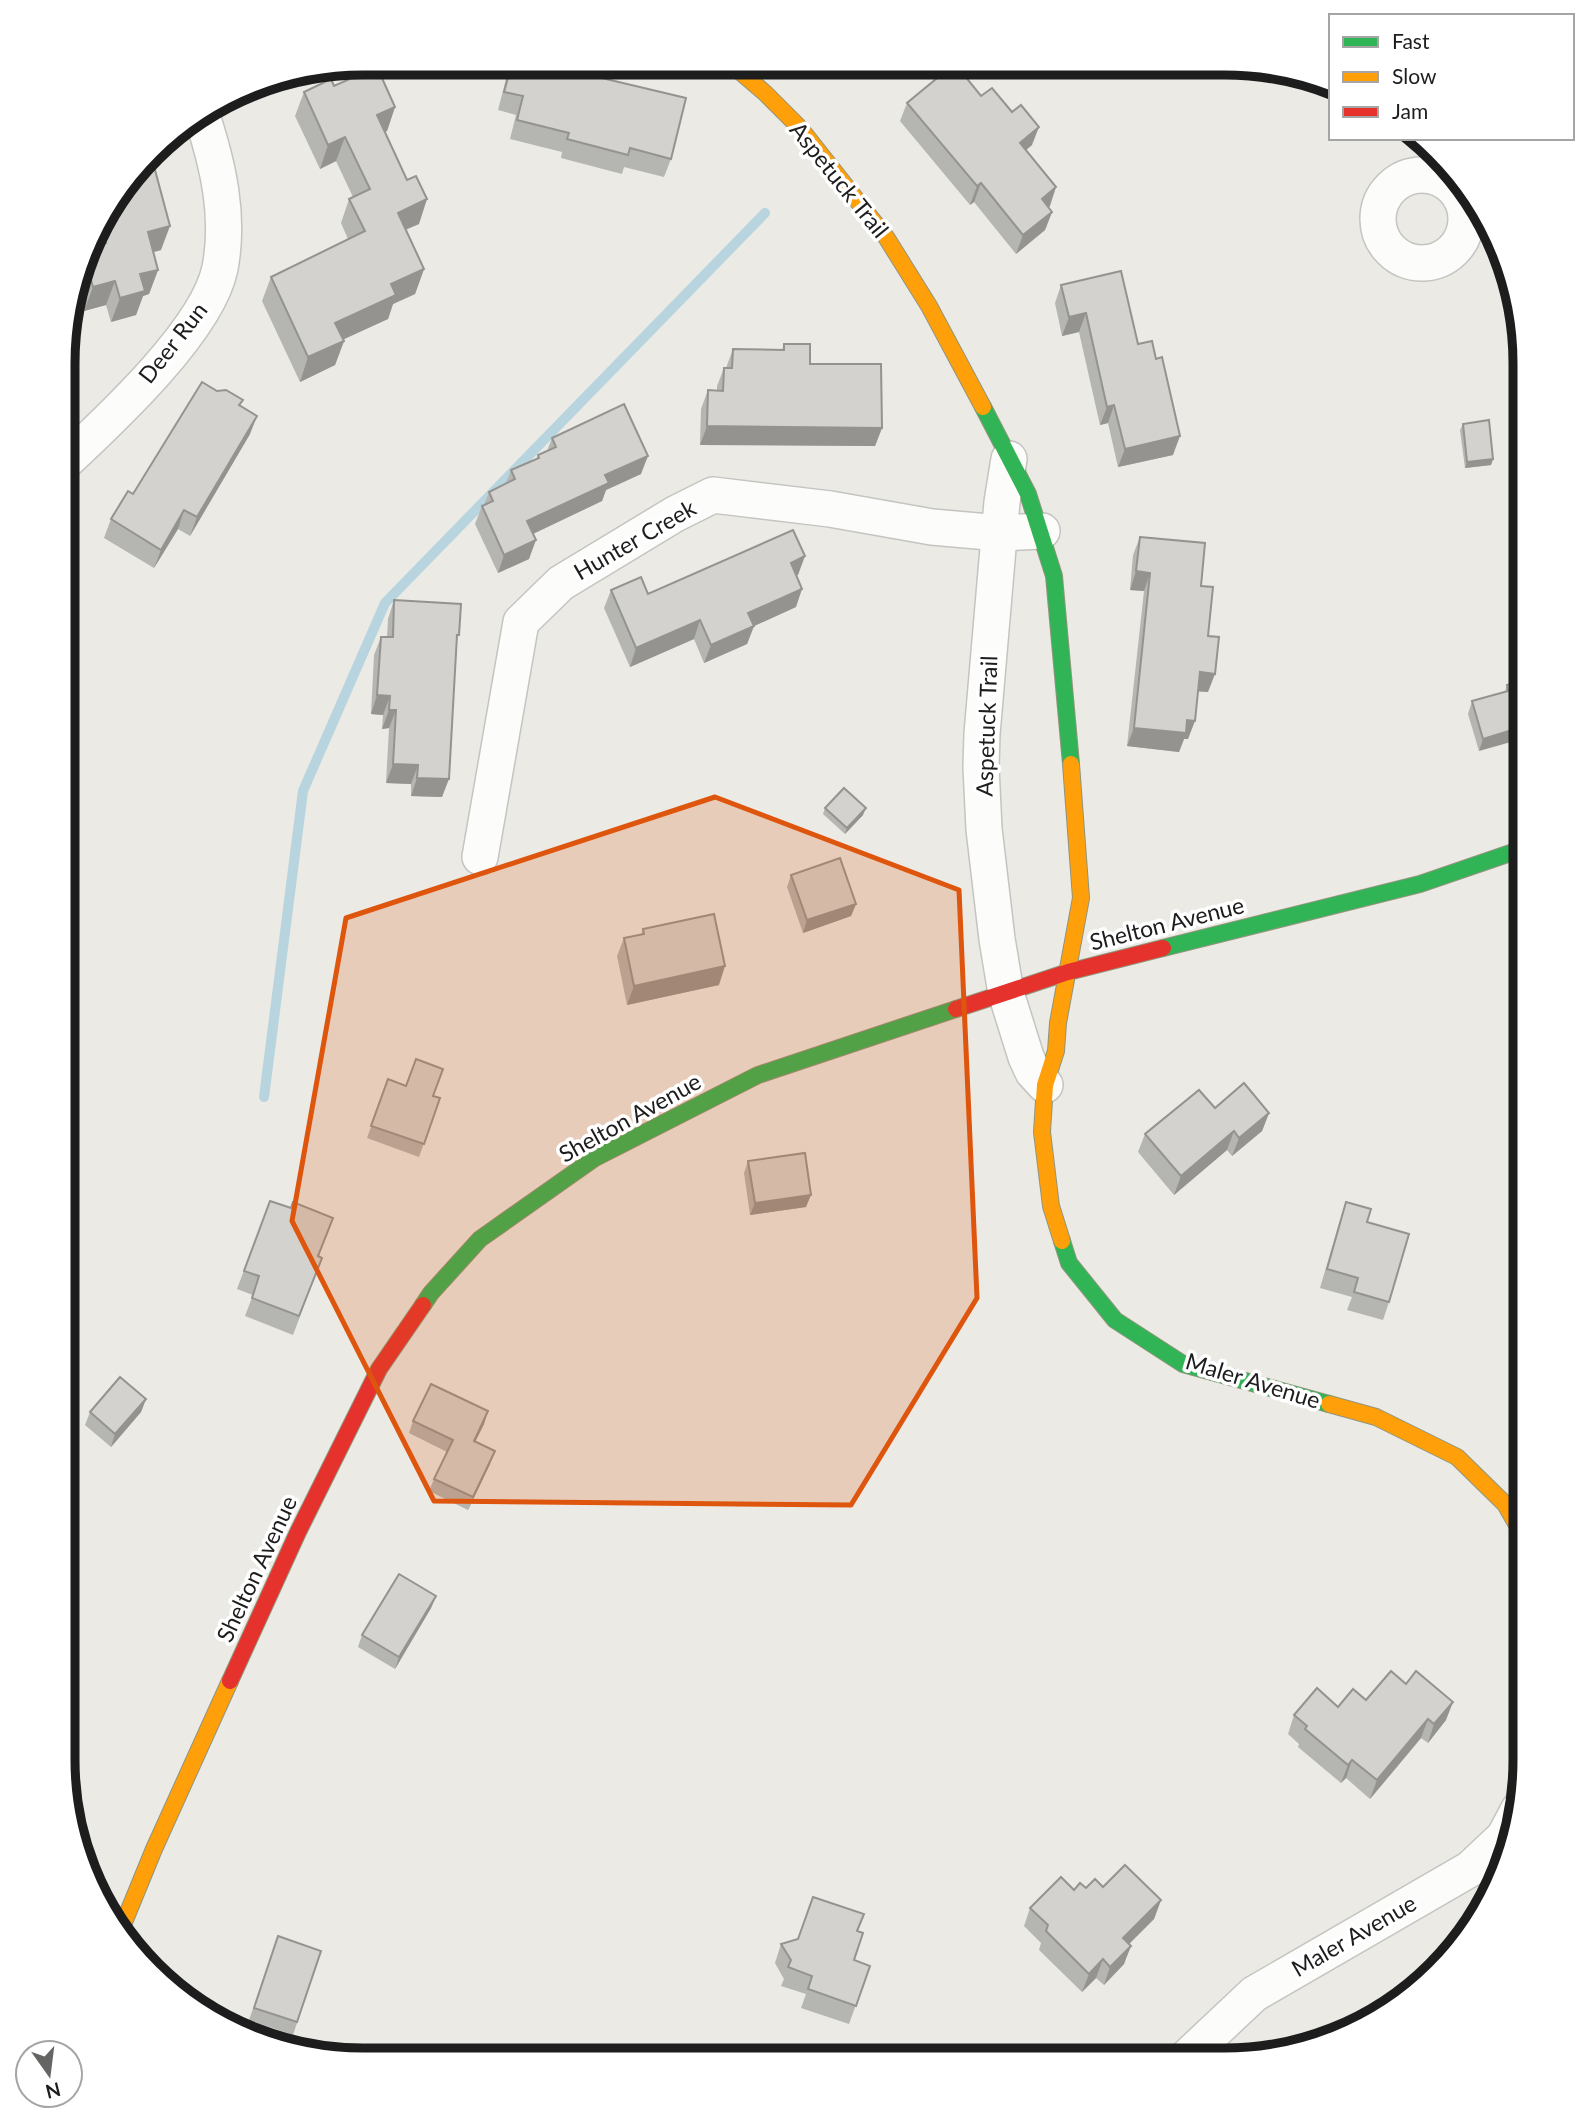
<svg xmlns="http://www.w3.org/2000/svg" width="1588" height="2123" font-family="Lato,sans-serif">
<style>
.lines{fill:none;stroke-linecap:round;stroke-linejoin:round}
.stream{stroke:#b7d4df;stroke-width:10}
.street-casing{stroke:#c4c4c1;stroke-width:38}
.fast-casing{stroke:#91957d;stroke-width:18}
.slow-casing{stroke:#91957d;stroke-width:18}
.jam-casing{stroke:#91957d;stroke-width:18}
.street{stroke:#fcfcfb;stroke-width:35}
.fast{stroke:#30b455;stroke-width:16}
.slow{stroke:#ff9f0a;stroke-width:16}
.jam{stroke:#e5322d;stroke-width:16}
.wall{fill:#b5b5b1}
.shaded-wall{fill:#949390}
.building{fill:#d3d2ce;stroke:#949390;stroke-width:2}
.marked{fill:#de560d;fill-opacity:0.2;stroke:#de560d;stroke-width:5;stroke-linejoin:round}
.labels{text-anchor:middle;stroke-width:7;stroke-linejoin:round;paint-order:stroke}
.street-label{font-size:23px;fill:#1d1d1d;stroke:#fff}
.rim{fill:none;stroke:#1d1d1d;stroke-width:9}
</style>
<rect width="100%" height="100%" fill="#ebeae5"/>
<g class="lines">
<path class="stream" d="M 264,1097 L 303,791 L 385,603 L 765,213"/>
<g class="street-casing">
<g id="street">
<circle cx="1422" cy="219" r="44"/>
<path d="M 1009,459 L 1002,502 L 982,734 L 981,767 L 984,829 L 997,939 L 1006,993 L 1026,1057 L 1033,1072 L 1045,1085"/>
<path d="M 65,462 C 111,419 208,329 220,268 C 230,216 218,165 202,116"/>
<path d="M 480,857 L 521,622 L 561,583 L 675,514 L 713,495 L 830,509 L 932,527 L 1000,533 L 1042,531"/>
<path d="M 1184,2060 L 1254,1994 L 1470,1869 L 1504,1837 L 1519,1809"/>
</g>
</g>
<g class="fast-casing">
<g id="fast">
<path d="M 983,407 L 1028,494 L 1054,576 L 1071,764"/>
<path d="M 1163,948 L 1420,884 L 1525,848"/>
<path d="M 1062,1241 L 1069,1263 L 1115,1320 L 1183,1364 L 1329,1404"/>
<path d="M 423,1305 L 431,1293 L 480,1239 L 595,1158 L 758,1075 L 956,1009"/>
</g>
</g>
<g class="slow-casing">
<g id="slow">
<path d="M 731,64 L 765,93 L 800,128 L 886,237 L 929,306 L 983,407"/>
<path d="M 1062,1241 L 1051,1206 L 1042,1132 L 1045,1085 L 1056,1051 L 1058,1023 L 1081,898 L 1071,764"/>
<path d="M 1329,1404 L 1376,1417 L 1457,1457 L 1505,1504 L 1524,1537"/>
<path d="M 120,1932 L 154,1849 L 230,1681"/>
</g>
</g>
<g class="jam-casing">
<g id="jam">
<path d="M 956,1009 L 1068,972 L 1163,948"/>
<path d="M 230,1681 L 298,1532 L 379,1369 L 423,1305"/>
</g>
</g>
<use href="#street" class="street"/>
<use href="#fast" class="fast"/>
<use href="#slow" class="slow"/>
<use href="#jam" class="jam"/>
</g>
<g class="wall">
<path d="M 511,63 L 543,64 L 671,159 L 664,177 L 624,167 L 622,174 L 561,158 L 562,152 L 510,139 L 516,115 L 498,110 L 507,75 Z"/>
<path d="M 334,86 L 395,107 L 387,131 L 385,132 L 419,224 L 406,229 L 424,269 L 415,294 L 393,304 L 388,319 L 343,339 L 344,341 L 335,365 L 300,382 L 262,301 L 271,277 L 348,239 L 341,223 L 349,199 L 353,197 L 336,161 L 320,169 L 295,116 L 304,92 Z"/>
<path d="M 981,96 L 1032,145 L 1026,150 L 1050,206 L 1048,207 L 1052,212 L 1045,230 L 1016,254 L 974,202 L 970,205 L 900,121 L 907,103 Z"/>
<path d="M 103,213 L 161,250 L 153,252 L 158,270 L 149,294 L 143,296 L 136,315 L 111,322 L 106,305 L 84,311 L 78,287 Z"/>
<path d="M 1061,285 L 1138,344 L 1173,455 L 1118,467 L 1108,423 L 1100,425 L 1079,332 L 1062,336 L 1055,303 Z"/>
<path d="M 784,344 L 810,364 L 882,428 L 875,446 L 700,445 L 701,409 L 708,390 L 717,391 L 717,386 L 724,368 L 726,368 L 733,349 L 782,350 Z"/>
<path d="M 217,391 L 243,400 L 240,406 L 250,434 L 190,536 L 178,529 L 154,568 L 104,538 L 111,519 L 133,494 Z"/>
<path d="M 1463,424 L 1493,459 L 1491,465 L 1465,468 L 1460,430 Z"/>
<path d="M 552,438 L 641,474 L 606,490 L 602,501 L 533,534 L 529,559 L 498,573 L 475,524 L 482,506 L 484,505 L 489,492 L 506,483 L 511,470 L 536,459 L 538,455 L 547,451 Z"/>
<path d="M 1140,537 L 1201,586 L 1208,692 L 1198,691 L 1188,739 L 1184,739 L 1179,752 L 1127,746 L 1144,591 L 1130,590 L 1133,555 Z"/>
<path d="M 797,575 L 796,607 L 754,626 L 747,644 L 704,663 L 694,639 L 630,667 L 604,608 L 611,590 L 648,594 L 798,575 Z"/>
<path d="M 394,600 L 456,642 L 442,797 L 411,796 L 411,784 L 386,783 L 389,728 L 382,729 L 383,715 L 371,714 L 374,655 L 381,637 L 387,637 L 388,619 Z"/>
<path d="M 1525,680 L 1479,751 L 1468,714 L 1472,701 L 1505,692 L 1507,685 Z"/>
<path d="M 825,808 L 863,815 L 845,834 L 823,814 Z"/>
<path d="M 791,875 L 856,904 L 851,916 L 803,933 L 787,887 Z"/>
<path d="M 643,929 L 719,985 L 627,1005 L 617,956 L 624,938 L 641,935 Z"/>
<path d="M 388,1079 L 440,1098 L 419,1157 L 367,1138 Z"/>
<path d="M 1215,1108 L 1269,1113 L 1262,1131 L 1232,1156 L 1227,1150 L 1174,1195 L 1138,1152 L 1145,1134 Z"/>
<path d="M 748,1161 L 806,1207 L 750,1215 L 744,1173 Z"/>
<path d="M 270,1201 L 318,1257 L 322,1258 L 293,1335 L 245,1316 L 253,1295 L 237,1289 Z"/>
<path d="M 1346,1202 L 1367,1222 L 1389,1302 L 1383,1320 L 1347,1310 L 1352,1297 L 1320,1288 L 1340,1220 Z"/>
<path d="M 146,1399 L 141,1412 L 111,1447 L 85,1425 L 90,1412 Z"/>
<path d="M 413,1421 L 484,1424 L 475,1442 L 490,1464 L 468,1510 L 429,1491 L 434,1479 L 447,1452 L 409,1433 Z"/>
<path d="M 436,1596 L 431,1608 L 395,1669 L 358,1647 L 362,1635 Z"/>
<path d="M 1366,1700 L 1446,1720 L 1428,1743 L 1421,1738 L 1370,1799 L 1346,1778 L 1341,1783 L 1298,1747 L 1299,1744 L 1288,1734 L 1294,1715 Z"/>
<path d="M 1103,1887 L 1161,1900 L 1154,1919 L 1129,1944 L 1124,1964 L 1104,1985 L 1096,1978 L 1082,1992 L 1039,1950 L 1041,1943 L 1024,1926 L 1030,1908 L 1074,1890 Z"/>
<path d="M 857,1931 L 854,1960 L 870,1966 L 849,2024 L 801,2008 L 806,1994 L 781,1986 L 784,1979 L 775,1963 L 781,1944 Z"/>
<path d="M 278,1936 L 321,1951 L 293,2035 L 249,2020 Z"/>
</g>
<g class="shaded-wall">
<path d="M 395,107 L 387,131 L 368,139 L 377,115 Z"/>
<path d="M 1039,127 L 1032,145 L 1013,161 L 1020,143 Z"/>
<path d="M 345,137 L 336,161 L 320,169 L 328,145 Z"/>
<path d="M 981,183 L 974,202 L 970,205 L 977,186 Z"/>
<path d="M 1056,187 L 1050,206 L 1035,218 L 1042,199 Z"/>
<path d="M 427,199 L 419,224 L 389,237 L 398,213 Z"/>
<path d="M 1052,212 L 1045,230 L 1016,254 L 1023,235 Z"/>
<path d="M 170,226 L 161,250 L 139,256 L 148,232 Z"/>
<path d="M 424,269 L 415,294 L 393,304 L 388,319 L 327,347 L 335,323 L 391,284 Z"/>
<path d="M 158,270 L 149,294 L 143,296 L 136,315 L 111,322 L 120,298 L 140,274 Z"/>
<path d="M 115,281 L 106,305 L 84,311 L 93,287 Z"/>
<path d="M 1086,313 L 1079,332 L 1062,336 L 1069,317 Z"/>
<path d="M 344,341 L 335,365 L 300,382 L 308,357 Z"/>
<path d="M 1114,405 L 1108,423 L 1100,425 L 1107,407 Z"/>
<path d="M 257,416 L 250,434 L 190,536 L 197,517 Z"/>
<path d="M 707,426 L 882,428 L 875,446 L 700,445 Z"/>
<path d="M 1180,436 L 1173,455 L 1118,467 L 1125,449 Z"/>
<path d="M 648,456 L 641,474 L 606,490 L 602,501 L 520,540 L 527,521 L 605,475 Z"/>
<path d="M 1493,459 L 1491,465 L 1465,468 L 1467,462 Z"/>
<path d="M 184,510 L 178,529 L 154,568 L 161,550 Z"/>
<path d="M 536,540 L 529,559 L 498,573 L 504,555 Z"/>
<path d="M 805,556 L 798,575 L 784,581 L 791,563 Z"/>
<path d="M 1136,571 L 1150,573 L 1144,591 L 1130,590 Z"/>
<path d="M 802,589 L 796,607 L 754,626 L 747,644 L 704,663 L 711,645 L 748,613 Z"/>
<path d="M 76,592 L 69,610 L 65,611 L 65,594 Z"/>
<path d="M 700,620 L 694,639 L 630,667 L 636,648 Z"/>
<path d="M 1200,672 L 1215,674 L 1208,692 L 1193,691 Z"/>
<path d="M 377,695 L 390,696 L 383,715 L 371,714 Z"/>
<path d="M 389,710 L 396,710 L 389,728 L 382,729 Z"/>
<path d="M 1187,720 L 1195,721 L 1188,739 L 1184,739 L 1179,752 L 1127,746 L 1134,728 Z"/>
<path d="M 1525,726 L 1525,738 L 1479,751 L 1483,739 Z"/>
<path d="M 393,764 L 418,765 L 411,784 L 386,783 Z"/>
<path d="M 417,778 L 449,779 L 442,797 L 411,796 Z"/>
<path d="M 866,808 L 863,815 L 845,834 L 847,828 Z"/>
<path d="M 856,904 L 851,916 L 803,933 L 807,920 Z"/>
<path d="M 725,966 L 719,985 L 627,1005 L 634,986 Z"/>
<path d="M 1269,1113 L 1262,1131 L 1232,1156 L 1239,1138 Z"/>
<path d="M 1234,1131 L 1227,1150 L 1174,1195 L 1181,1176 Z"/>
<path d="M 811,1195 L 806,1207 L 750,1215 L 755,1203 Z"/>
<path d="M 146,1399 L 141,1412 L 111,1447 L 115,1434 Z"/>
<path d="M 488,1411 L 484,1424 L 469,1454 L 474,1441 Z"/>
<path d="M 495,1451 L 490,1464 L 468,1510 L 473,1497 Z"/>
<path d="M 436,1596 L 431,1608 L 395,1669 L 399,1657 Z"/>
<path d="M 1453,1702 L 1446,1720 L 1428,1743 L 1434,1724 Z"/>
<path d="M 1428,1719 L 1421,1738 L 1370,1799 L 1377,1780 Z"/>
<path d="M 1352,1760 L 1346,1778 L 1341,1783 L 1348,1765 Z"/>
<path d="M 1161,1900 L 1154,1919 L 1116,1957 L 1123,1938 Z"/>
<path d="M 1131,1946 L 1124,1964 L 1104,1985 L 1110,1967 Z"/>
<path d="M 1103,1959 L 1096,1978 L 1082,1992 L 1089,1974 Z"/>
</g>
<g class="building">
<path d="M 512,63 L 543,64 L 686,98 L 671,159 L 630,148 L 628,155 L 567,139 L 569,133 L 517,120 L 523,96 L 504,92 Z"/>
<path d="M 953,65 L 956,65 L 981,96 L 992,88 L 1012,112 L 1021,105 L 1039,127 L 1020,143 L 1056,187 L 1042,199 L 1052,212 L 1023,235 L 981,183 L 977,186 L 907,103 Z"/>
<path d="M 377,67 L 395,107 L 377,115 L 407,180 L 416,176 L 427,199 L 398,213 L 424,269 L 391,284 L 396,295 L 335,323 L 344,341 L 308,357 L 271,277 L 365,231 L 349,199 L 370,189 L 345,137 L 328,145 L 304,92 L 331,79 L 334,86 Z"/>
<path d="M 151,155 L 170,226 L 148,232 L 158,270 L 140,274 L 145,291 L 120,298 L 115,281 L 93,287 L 86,262 L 92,247 L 106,243 L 100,221 L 103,213 Z"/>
<path d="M 1121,271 L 1138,344 L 1152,341 L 1156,359 L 1162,357 L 1180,436 L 1125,449 L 1114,405 L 1107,407 L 1086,313 L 1069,317 L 1061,285 Z"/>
<path d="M 784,344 L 810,344 L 810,364 L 881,364 L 882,428 L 707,426 L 708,390 L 723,391 L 724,368 L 732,368 L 733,349 L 784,350 Z"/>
<path d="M 202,382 L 217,391 L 226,390 L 243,400 L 239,405 L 257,416 L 197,517 L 184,510 L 161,550 L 111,519 L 128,491 L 133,494 Z"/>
<path d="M 624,404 L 648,456 L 605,475 L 609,483 L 527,521 L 536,540 L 504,555 L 482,506 L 493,501 L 489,492 L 515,479 L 511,470 L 539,458 L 538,455 L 556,447 L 552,438 Z"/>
<path d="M 1489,420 L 1493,459 L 1467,462 L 1463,424 Z"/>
<path d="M 793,530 L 805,556 L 791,563 L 802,589 L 748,613 L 754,626 L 711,645 L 700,620 L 636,648 L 611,590 L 641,577 L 648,594 Z"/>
<path d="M 1140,537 L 1205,543 L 1201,586 L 1213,587 L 1208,636 L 1219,637 L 1215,674 L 1200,672 L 1195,721 L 1187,720 L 1186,733 L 1134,728 L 1150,573 L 1136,571 Z"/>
<path d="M 69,561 L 76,592 L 65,594 L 65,562 Z"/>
<path d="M 394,600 L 461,604 L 459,635 L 457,635 L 449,779 L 417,778 L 418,765 L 393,764 L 396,710 L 389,710 L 390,696 L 377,695 L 381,637 L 393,637 Z"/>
<path d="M 1525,680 L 1525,726 L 1483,739 L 1472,701 L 1508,691 L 1507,685 Z"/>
<path d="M 844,788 L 866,808 L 847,828 L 825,808 Z"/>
<path d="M 840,858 L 856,904 L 807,920 L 791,875 Z"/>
<path d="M 714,914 L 725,966 L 634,986 L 624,938 L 644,934 L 643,929 Z"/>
<path d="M 416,1059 L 443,1069 L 433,1096 L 440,1098 L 424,1144 L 371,1126 L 388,1079 L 406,1086 Z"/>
<path d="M 1244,1083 L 1269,1113 L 1239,1138 L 1234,1131 L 1181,1176 L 1145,1134 L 1199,1090 L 1215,1108 Z"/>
<path d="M 805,1153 L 811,1195 L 755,1203 L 748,1161 Z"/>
<path d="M 270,1201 L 291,1208 L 293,1202 L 333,1218 L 318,1256 L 322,1258 L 299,1316 L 252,1298 L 259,1276 L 244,1271 Z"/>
<path d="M 1346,1202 L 1371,1209 L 1367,1222 L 1409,1234 L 1389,1302 L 1354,1292 L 1358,1278 L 1327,1269 Z"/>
<path d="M 64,1303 L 68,1307 L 64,1311 Z"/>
<path d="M 120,1377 L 146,1399 L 115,1434 L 90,1412 Z"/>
<path d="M 431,1384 L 488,1411 L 474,1441 L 495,1451 L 473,1497 L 434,1479 L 453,1440 L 413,1421 Z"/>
<path d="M 399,1574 L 436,1596 L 399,1657 L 362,1635 Z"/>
<path d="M 1391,1671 L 1406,1684 L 1416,1671 L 1453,1702 L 1434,1724 L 1428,1719 L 1377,1780 L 1352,1760 L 1348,1765 L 1305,1729 L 1307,1726 L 1294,1715 L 1317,1688 L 1338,1707 L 1353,1689 L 1366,1700 Z"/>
<path d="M 1125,1865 L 1161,1900 L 1123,1938 L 1131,1946 L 1110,1967 L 1103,1959 L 1089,1974 L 1046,1931 L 1048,1925 L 1030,1908 L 1061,1877 L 1074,1890 L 1080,1883 L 1086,1888 L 1095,1879 L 1103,1887 Z"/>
<path d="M 813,1897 L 864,1914 L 857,1931 L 863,1933 L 854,1960 L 870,1966 L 856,2006 L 808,1989 L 812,1976 L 788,1967 L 791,1960 L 781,1944 L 798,1939 Z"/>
<path d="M 278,1936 L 321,1951 L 297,2022 L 254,2008 Z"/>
</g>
<path class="marked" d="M 715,797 L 959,890 L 977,1298 L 851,1505 L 434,1501 L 292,1221 L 346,918 Z"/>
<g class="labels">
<g class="street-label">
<text transform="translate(839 180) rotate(51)" y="8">Aspetuck Trail</text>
<text transform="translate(173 343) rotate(-52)" y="8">Deer Run</text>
<text transform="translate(635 540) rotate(-30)" y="8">Hunter Creek</text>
<text transform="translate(987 726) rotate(-88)" y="8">Aspetuck Trail</text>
<text transform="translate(1167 924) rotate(-14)" y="8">Shelton Avenue</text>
<text transform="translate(630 1118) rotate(-29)" y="8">Shelton Avenue</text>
<text transform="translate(1253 1381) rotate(17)" y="8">Maler Avenue</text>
<text transform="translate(257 1569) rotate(-65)" y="8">Shelton Avenue</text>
<text transform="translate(1354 1936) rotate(-30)" y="8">Maler Avenue</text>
</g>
</g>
<path d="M0 0H1588V2123H0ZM363 75H1225A288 288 0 0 1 1513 363V1760A288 288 0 0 1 1225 2048H363A288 288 0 0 1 75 1760V363A288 288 0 0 1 363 75Z" fill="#fff" fill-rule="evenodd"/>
<path class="rim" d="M363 75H1225A288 288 0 0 1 1513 363V1760A288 288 0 0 1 1225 2048H363A288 288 0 0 1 75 1760V363A288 288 0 0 1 363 75Z"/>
<rect x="1329" y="14" width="245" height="126" fill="#ffffff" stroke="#a5a5a5" stroke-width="2"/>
<rect x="1343" y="37" width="35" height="10" fill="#30b455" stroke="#a5a5a5" stroke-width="2"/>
<text x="1392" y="49" font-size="21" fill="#1d1d1d">Fast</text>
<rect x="1343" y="72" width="35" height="10" fill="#ff9f0a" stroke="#a5a5a5" stroke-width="2"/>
<text x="1392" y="84" font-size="21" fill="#1d1d1d">Slow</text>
<rect x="1343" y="107" width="35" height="10" fill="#e5322d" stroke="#a5a5a5" stroke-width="2"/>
<text x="1392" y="119" font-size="21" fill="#1d1d1d">Jam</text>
<g transform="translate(49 2074) rotate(166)"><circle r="33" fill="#ffffff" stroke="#a5a5a5" stroke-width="2"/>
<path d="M0-5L12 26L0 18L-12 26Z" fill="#656563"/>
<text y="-10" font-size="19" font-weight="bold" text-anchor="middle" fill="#1d1d1d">N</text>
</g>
</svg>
